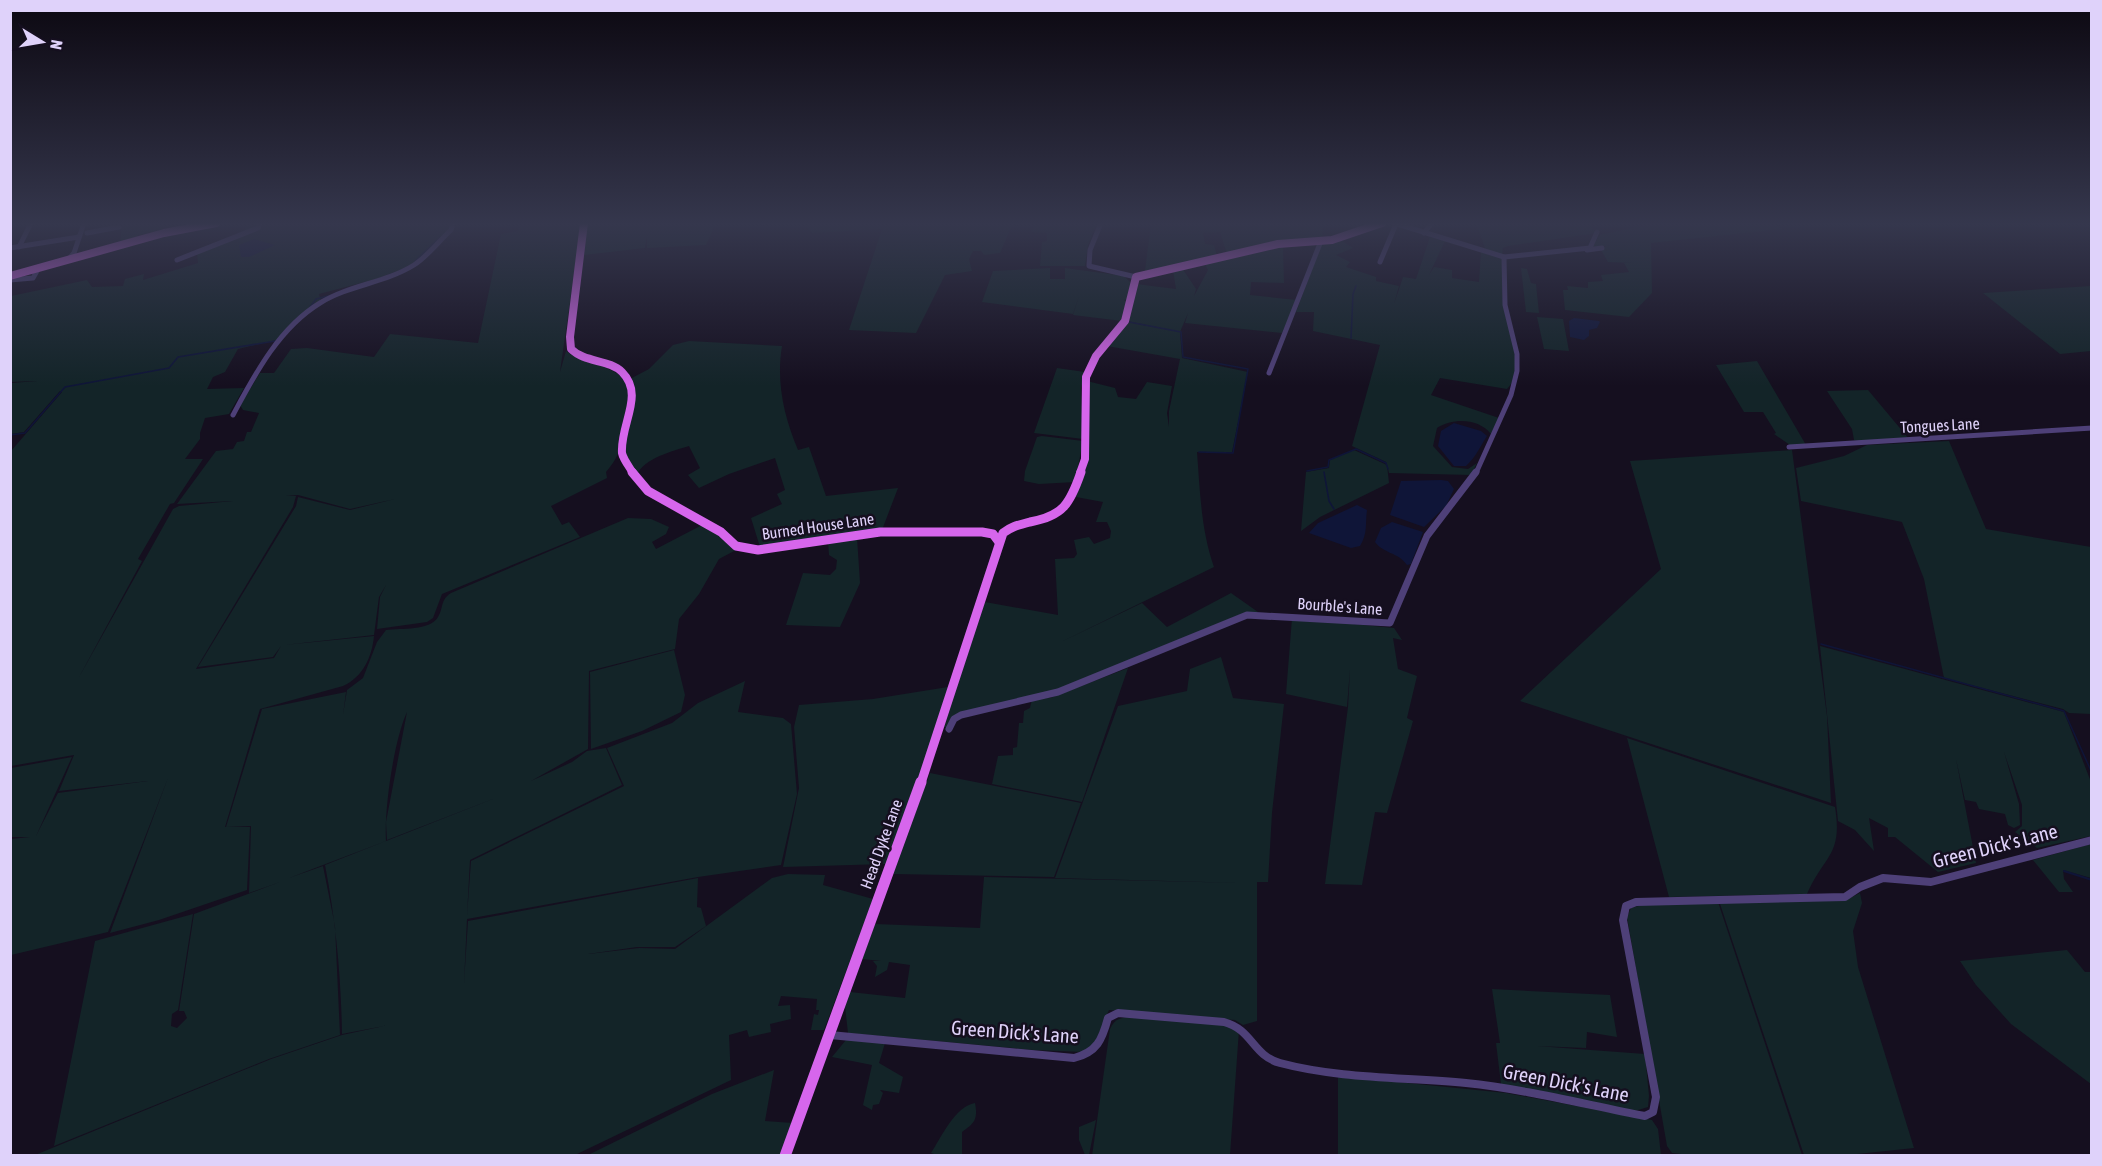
<svg xmlns="http://www.w3.org/2000/svg" width="2102" height="1166" font-family="'Asap Condensed',sans-serif">
<style>
.green{fill:#132428;fill-rule:evenodd}
.water{fill:#0f1538}
.lines{fill:none;stroke-linecap:round;stroke-linejoin:round}
.stream-far1{stroke:#0f1538;stroke-width:1.5}
.stream{stroke:#0f1538;stroke-width:2}
.minor-far2{stroke:#4e4078;stroke-width:5}
.minor-far1{stroke:#4e4078;stroke-width:7}
.minor{stroke:#4e4078;stroke-width:8}
.major-far2{stroke:#d666ec;stroke-width:8}
.major-far1{stroke:#d666ec;stroke-width:9}
.major{stroke:#d666ec;stroke-width:11}
.labels{text-anchor:middle;stroke-width:5;stroke-linejoin:round;paint-order:stroke}
.street-label{font-size:16px;fill:#dfd2fa;stroke:#150f1f}
.near-street-label{font-size:20px;fill:#dfd2fa;stroke:#150f1f}
</style>
<rect width="100%" height="100%" fill="#150f1f"/>
<g class="green">
<path d="M 122,223 L 162,223 L 162,229 L 138,235 L 137,239 L 120,244 Z"/>
<path d="M 247,223 L 454,223 L 416,264 L 376,279 L 319,294 L 321,302 L 277,340 L 238,349 L 225,372 L 213,377 L 207,389 L 244,388 L 229,414 L 205,418 L 200,433 L 200,439 L 185,459 L 203,459 L 174,503 L 170,504 L 138,559 L 142,561 L 78,679 L 173,509 L 179,506 L 233,501 L 177,504 L 216,451 L 233,449 L 237,442 L 244,441 L 247,432 L 251,432 L 259,413 L 243,410 L 240,405 L 260,373 L 274,373 L 291,349 L 307,348 L 374,357 L 390,334 L 478,343 L 501,234 L 518,231 L 520,223 L 581,223 L 560,372 L 566,351 C 584,366 632,365 630,397 C 629,406 626,416 624,425 C 618,449 623,452 606,472 L 607,478 L 551,506 L 562,525 L 569,522 L 580,537 L 442,594 L 433,618 L 427,622 L 377,629 L 380,597 L 386,585 L 379,597 L 374,635 L 284,645 L 374,636 C 372,657 363,677 343,686 L 260,709 L 225,827 L 250,827 L 247,890 L 159,920 L 110,933 L 168,778 L 108,932 L 11,955 L 11,839 L 30,837 L 11,837 L 11,768 L 72,757 L 36,836 L 58,793 L 148,781 L 59,791 L 74,755 L 11,766 L 11,451 L 62,392 L 60,391 L 24,432 L 11,434 L 11,383 L 37,381 L 11,382 L 11,296 L 87,280 L 92,287 L 123,286 L 125,279 L 144,274 L 143,280 L 198,263 L 197,254 L 243,233 ZM 298,495 L 350,509 L 395,499 L 350,510 L 298,497 L 296,506 L 198,667 L 273,657 L 281,646 L 274,658 L 196,669 L 293,507 L 296,496 L 286,496 Z"/>
<path d="M 588,223 L 716,223 L 706,245 L 647,248 L 647,235 L 645,248 L 584,255 Z"/>
<path d="M 805,223 L 1013,223 L 1000,253 L 984,255 L 981,251 L 973,251 L 969,259 L 972,271 L 945,275 L 916,333 L 849,330 L 882,229 L 812,233 Z"/>
<path d="M 1034,223 L 1096,225 L 1088,245 L 1085,266 L 1040,266 L 1042,242 L 1047,241 L 1047,233 L 1031,232 Z"/>
<path d="M 1151,223 L 1324,223 L 1322,239 L 1227,254 L 1220,232 L 1203,233 L 1205,244 L 1214,245 L 1217,256 L 1145,271 Z"/>
<path d="M 1476,223 L 1589,223 L 1596,233 L 1508,246 L 1503,248 L 1502,256 L 1486,251 Z"/>
<path d="M 1654,223 L 1773,223 L 1782,229 L 1651,243 L 1652,293 L 1629,317 L 1565,310 L 1563,290 L 1568,290 L 1567,286 L 1588,288 L 1588,282 L 1603,281 L 1601,275 L 1629,272 L 1624,263 L 1632,263 L 1608,262 L 1601,250 L 1606,246 L 1592,248 L 1600,235 Z"/>
<path d="M 1430,237 L 1445,241 L 1429,275 L 1434,267 L 1452,270 L 1452,278 L 1479,282 L 1481,252 L 1502,259 C 1503,274 1501,291 1504,307 C 1508,331 1528,368 1507,389 L 1440,378 L 1431,395 L 1499,418 L 1491,434 C 1478,418 1453,418 1437,428 L 1433,446 L 1452,467 L 1468,469 L 1477,463 L 1471,475 L 1389,473 L 1386,462 L 1352,446 L 1380,345 L 1313,331 L 1314,312 L 1296,312 L 1322,243 L 1339,239 L 1353,248 L 1336,255 L 1350,262 L 1346,267 L 1376,277 L 1376,281 L 1399,286 L 1394,304 L 1403,277 L 1416,279 Z"/>
<path d="M 1283,247 L 1284,283 L 1251,282 L 1250,295 L 1297,300 L 1282,333 L 1185,323 L 1188,313 L 1180,332 L 1182,358 L 1248,372 L 1232,452 L 1197,452 C 1200,491 1201,530 1214,567 L 1061,642 L 1142,603 L 1167,627 L 1231,593 L 1258,612 L 1244,613 L 1059,689 L 960,713 L 947,727 L 943,727 L 985,602 L 1058,615 L 1055,559 L 1074,558 L 1077,554 L 1074,540 L 1089,537 L 1094,544 L 1110,538 L 1111,531 L 1107,522 L 1096,522 L 1103,502 L 1076,497 L 1088,460 L 1087,381 L 1115,388 L 1118,397 L 1136,399 L 1147,382 L 1172,386 L 1167,413 L 1169,427 L 1169,411 L 1180,359 L 1107,346 L 1127,322 L 1176,331 L 1127,321 L 1136,284 L 1176,289 L 1173,270 L 1182,268 L 1196,289 L 1194,296 L 1208,270 L 1205,264 Z"/>
<path d="M 1050,268 L 1050,279 L 1065,279 L 1065,268 L 1124,276 L 1131,283 L 1128,299 L 1124,300 L 1127,302 L 1122,321 L 1073,315 L 1079,296 L 1073,314 L 982,302 L 993,271 Z"/>
<path d="M 1521,268 L 1527,269 L 1531,283 L 1536,284 L 1539,313 L 1526,312 Z"/>
<path d="M 2091,286 L 2091,351 L 2060,354 L 1983,293 Z"/>
<path d="M 1537,317 L 1563,319 L 1569,351 L 1544,349 Z"/>
<path d="M 689,341 L 782,346 C 776,382 784,417 798,450 L 809,447 L 826,496 L 898,488 L 882,530 L 760,547 L 751,518 L 782,504 L 777,494 L 785,490 L 775,458 L 729,474 L 699,488 L 688,475 L 700,468 L 689,446 C 673,451 644,458 637,475 L 625,456 L 630,379 L 649,369 L 673,345 Z"/>
<path d="M 1757,361 L 1806,445 L 1790,445 L 1774,434 L 1776,433 L 1763,412 L 1744,412 L 1716,365 Z"/>
<path d="M 1057,368 L 1085,372 L 1081,388 L 1083,439 L 1034,433 Z"/>
<path d="M 1868,390 L 1909,439 L 1862,442 L 1854,440 L 1852,429 L 1827,391 Z"/>
<path d="M 1042,436 L 1083,441 L 1075,482 L 1039,484 L 1024,481 L 1025,471 L 1037,437 Z"/>
<path d="M 1949,441 L 1986,529 L 2091,547 L 2091,714 L 2069,713 L 2063,709 L 1944,678 L 1924,579 L 1902,522 L 1801,501 L 1796,468 L 1844,456 L 1867,445 Z"/>
<path d="M 1354,450 L 1387,465 L 1389,483 L 1320,517 L 1301,531 L 1306,472 L 1329,468 L 1330,460 Z"/>
<path d="M 1792,450 L 1827,716 L 1831,803 L 1520,701 L 1661,569 L 1630,461 Z"/>
<path d="M 628,518 L 651,519 L 669,527 L 666,534 L 652,542 L 656,549 L 704,524 L 719,533 L 736,550 L 719,559 L 699,594 L 679,619 L 675,649 L 589,671 L 588,749 L 531,781 L 572,762 L 587,751 L 606,748 L 622,785 L 470,860 L 467,916 L 471,861 L 624,786 L 607,748 L 672,723 L 698,703 L 745,681 L 738,712 L 783,718 L 791,724 L 797,794 L 781,865 L 698,877 L 467,919 L 464,983 L 468,921 L 698,878 L 697,907 L 701,908 L 706,926 L 675,947 L 637,947 L 588,954 L 639,948 L 675,949 L 772,878 L 788,874 L 825,875 L 823,885 L 873,899 L 824,1030 L 811,1030 L 814,1014 L 818,1015 L 819,1010 L 816,1010 L 817,999 L 781,996 L 778,1006 L 790,1005 L 791,1019 L 770,1024 L 771,1032 L 749,1037 L 747,1030 L 729,1035 L 731,1080 L 575,1155 L 35,1155 L 271,1059 L 342,1035 L 384,1026 L 392,996 L 384,1026 L 342,1034 C 341,976 336,922 325,865 L 498,797 L 387,840 L 386,822 L 407,712 C 394,740 384,809 386,841 L 289,878 L 323,866 L 335,926 L 340,1035 L 269,1059 L 54,1146 L 95,941 L 193,914 L 178,1010 L 172,1014 L 171,1026 L 177,1028 L 187,1018 L 184,1011 L 179,1011 L 194,914 L 280,882 L 249,893 L 251,826 L 226,827 L 262,709 L 346,692 L 343,715 L 347,690 L 363,678 L 377,642 L 386,630 C 401,628 430,631 438,617 C 444,607 440,600 451,593 Z"/>
<path d="M 857,537 L 860,583 L 840,627 L 786,625 L 803,573 L 830,575 L 836,569 L 837,560 L 829,555 L 828,541 Z"/>
<path d="M 1292,618 L 1394,628 L 1402,640 L 1393,638 L 1398,669 L 1417,676 L 1407,718 L 1413,721 L 1387,813 L 1375,812 L 1362,885 L 1325,884 L 1348,707 L 1350,669 L 1347,707 L 1286,694 Z"/>
<path d="M 1820,646 L 2064,712 L 2091,782 L 2091,836 L 2037,848 L 2015,832 L 2022,826 L 2022,805 L 2004,752 L 2019,804 L 2020,825 L 2014,828 L 2008,825 L 2005,814 L 1979,809 L 1976,802 L 1965,800 L 1956,759 L 1976,863 L 1938,872 L 1895,837 L 1888,837 L 1888,828 L 1869,818 L 1874,851 L 1855,830 L 1838,821 Z"/>
<path d="M 674,650 L 685,695 L 681,712 L 642,731 L 591,749 L 590,672 Z"/>
<path d="M 1221,657 L 1233,698 L 1284,704 L 1272,813 L 1268,882 L 1257,882 L 1257,1021 L 1243,1025 L 1235,1020 L 1109,1010 L 1094,1045 L 1084,1052 L 1033,1050 L 848,1033 L 845,1006 L 850,992 L 905,998 L 910,965 L 889,962 L 887,970 L 875,977 L 877,966 L 873,961 L 881,961 L 862,959 L 875,924 L 980,928 L 984,877 L 1244,883 L 1055,878 L 1118,706 L 1187,691 L 1190,669 Z"/>
<path d="M 1128,668 L 1082,802 L 992,784 L 998,756 L 1013,755 L 1013,748 L 1017,747 L 1019,723 L 1023,723 L 1024,711 L 1030,708 L 1032,699 L 1050,698 Z"/>
<path d="M 948,687 L 919,778 L 886,864 L 783,867 L 799,788 L 794,727 L 799,705 L 873,699 Z"/>
<path d="M 1627,738 L 1835,807 C 1843,856 1824,855 1807,894 L 1669,897 Z"/>
<path d="M 930,773 L 1081,803 L 1054,877 L 893,874 Z"/>
<path d="M 2091,844 L 2091,878 L 2063,870 L 2064,879 L 2073,892 L 2059,892 L 2033,860 Z"/>
<path d="M 1860,893 L 1862,903 L 1853,931 L 1858,967 L 1914,1148 L 1848,1155 L 1804,1155 L 1719,901 L 1848,899 Z"/>
<path d="M 1718,902 L 1802,1155 L 1690,1155 L 1672,1153 L 1667,1146 L 1627,917 L 1631,908 L 1646,904 Z"/>
<path d="M 2067,950 L 2085,972 L 2091,972 L 2091,1084 L 2011,1024 L 1976,985 L 1960,961 Z"/>
<path d="M 1492,989 L 1610,995 L 1617,1037 L 1587,1032 L 1586,1048 L 1537,1046 L 1645,1054 L 1649,1096 L 1648,1107 L 1635,1111 L 1501,1084 L 1496,1043 L 1500,1043 Z"/>
<path d="M 1133,1017 L 1227,1025 L 1239,1030 L 1230,1155 L 1092,1156 L 1110,1029 C 1115,1018 1122,1017 1133,1017 Z"/>
<path d="M 846,1040 L 885,1043 L 879,1063 L 903,1077 L 899,1093 L 880,1090 L 883,1093 L 879,1104 L 873,1105 L 872,1110 L 863,1105 L 872,1065 L 832,1057 Z"/>
<path d="M 774,1070 L 765,1121 L 793,1123 L 781,1155 L 586,1156 L 712,1094 Z"/>
<path d="M 1338,1076 L 1506,1093 L 1652,1120 L 1658,1129 L 1661,1155 L 1338,1155 Z"/>
<path d="M 975,1103 C 978,1119 975,1123 962,1132 L 962,1155 L 937,1155 L 931,1153 C 941,1138 955,1106 975,1103 Z"/>
<path d="M 1096,1120 L 1089,1155 L 1085,1155 L 1079,1140 L 1079,1127 Z"/>
</g>
<g class="water">
<path d="M 254,239 L 275,245 L 249,257 L 241,257 L 239,245 Z"/>
<path d="M 1574,318 L 1599,321 L 1600,322 L 1597,328 L 1589,330 L 1589,336 L 1584,340 L 1570,337 L 1569,321 Z"/>
<path d="M 1454,423 L 1481,431 L 1487,436 C 1480,447 1475,458 1466,466 L 1454,466 L 1438,446 L 1441,431 Z"/>
<path d="M 1441,480 L 1448,481 L 1454,489 L 1446,506 L 1424,527 L 1390,515 L 1401,481 Z"/>
<path d="M 1357,505 L 1367,510 C 1365,524 1368,533 1360,546 L 1351,548 L 1309,533 L 1318,523 Z"/>
<path d="M 1392,522 L 1423,532 L 1411,564 L 1407,565 C 1398,552 1384,554 1375,542 L 1381,528 Z"/>
</g>
<g class="lines">
<g class="stream-far1">
<path d="M 415,261 L 440,237"/>
<path d="M 310,307 L 316,299 L 328,296"/>
<path d="M 1129,322 L 1181,332 L 1183,357 L 1248,369 L 1233,453 L 1199,452"/>
<path d="M 1351,338 L 1353,294 L 1356,286"/>
<path d="M 10,435 L 25,433 L 65,387 L 169,368 L 178,357 L 275,341"/>
<path d="M 1307,471 L 1328,467 L 1329,460 L 1356,449 L 1386,463 L 1388,469"/>
<path d="M 1324,472 L 1329,501 L 1334,509"/>
<path d="M 1821,644 L 2064,711 L 2092,773"/>
</g>
<path class="stream" d="M 2064,871 L 2092,880"/>
<g class="minor-far2">
<path d="M 1101,223 L 1090,250 L 1089,266 L 1136,277"/>
<path d="M 1394,223 L 1504,257 L 1590,248 L 1597,232"/>
<path d="M 87,233 L 119,227"/>
<path d="M 1424,233 L 1432,223"/>
<path d="M 19,247 L 31,223"/>
<path d="M 10,248 L 79,237"/>
<path d="M 1587,250 L 1602,248"/>
<path d="M 177,260 L 258,228 L 260,223"/>
<path d="M 67,261 L 74,253 L 84,223"/>
<path d="M 1380,262 L 1396,224"/>
<path d="M 10,280 L 33,278 L 37,271"/>
<path d="M 1269,373 L 1321,241"/>
<path d="M 233,415 C 255,374 279,328 320,303 C 349,285 385,283 414,265 C 428,256 439,241 451,230 L 453,223"/>
<path d="M 1789,447 L 2092,428"/>
<path d="M 1476,473 L 1511,395 L 1517,371 L 1517,354 L 1505,305 L 1504,257"/>
</g>
<path class="minor-far1" d="M 949,729 L 954,719 L 961,715 L 1058,692 L 1247,615 L 1390,623 L 1427,536 L 1476,472"/>
<path class="minor" d="M 830,1035 L 1074,1058 C 1097,1052 1102,1040 1108,1018 L 1118,1013 L 1224,1022 C 1253,1030 1252,1055 1280,1063 C 1340,1079 1405,1077 1466,1083 C 1525,1089 1587,1105 1645,1116 L 1653,1112 L 1656,1097 L 1623,920 L 1626,906 L 1636,902 L 1845,897 L 1860,887 L 1883,878 L 1931,882 L 2092,840"/>
<g class="major-far2">
<path d="M 584,223 L 570,337 L 571,349 C 585,363 609,359 622,372 C 645,395 620,424 622,453 C 623,459 630,468 633,473"/>
<path d="M 10,276 L 164,233 L 216,223"/>
<path d="M 1080,473 L 1085,459 L 1086,377 L 1096,356 L 1125,321 L 1136,277 L 1278,244 L 1332,240 L 1382,223"/>
</g>
<g class="major-far1">
<path d="M 632,472 L 648,491 L 721,532 L 736,546 L 758,550 L 880,532 L 982,532 L 993,534 L 999,542"/>
<path d="M 921,783 L 1003,533 C 1012,526 1019,525 1030,522 C 1063,516 1070,504 1081,472"/>
</g>
<path class="major" d="M 785,1156 L 921,782"/>
</g>
<linearGradient id="sky" x2="0" y2="1"><stop stop-color="#0c0811"/><stop offset="0.58" stop-color="#35374d"/><stop offset="1" stop-color="#35374d" stop-opacity="0"/></linearGradient>
<rect width="2102" height="386" fill="url(#sky)"/>
<g class="labels">
<g class="street-label">
<text transform="translate(1940 425) rotate(-3)" y="6">Tongues Lane</text>
<text transform="translate(818 526) rotate(-8)" y="6">Burned House Lane</text>
<text transform="translate(1340 606) rotate(4)" y="6">Bourble's Lane</text>
<text transform="translate(881 844) rotate(-70)" y="6">Head Dyke Lane</text>
</g>
<g class="near-street-label">
<text transform="translate(1995 846) rotate(-14)" y="7">Green Dick's Lane</text>
<text transform="translate(1015 1032) rotate(4)" y="7">Green Dick's Lane</text>
<text transform="translate(1566 1083) rotate(11)" y="7">Green Dick's Lane</text>
</g>
</g>
<rect width="2102" height="1166" fill="none" stroke="#dfd2fa" stroke-width="24"/>
<g transform="translate(42 42) rotate(101)" stroke="#150f1f" stroke-width="4.5" paint-order="stroke">
<path d="M0-4.5L10 22L0 15L-10 22Z" fill="#dfd2fa"/>
<text y="-9" font-size="16" font-weight="bold" text-anchor="middle" fill="#dfd2fa">N</text>
</g>
</svg>
